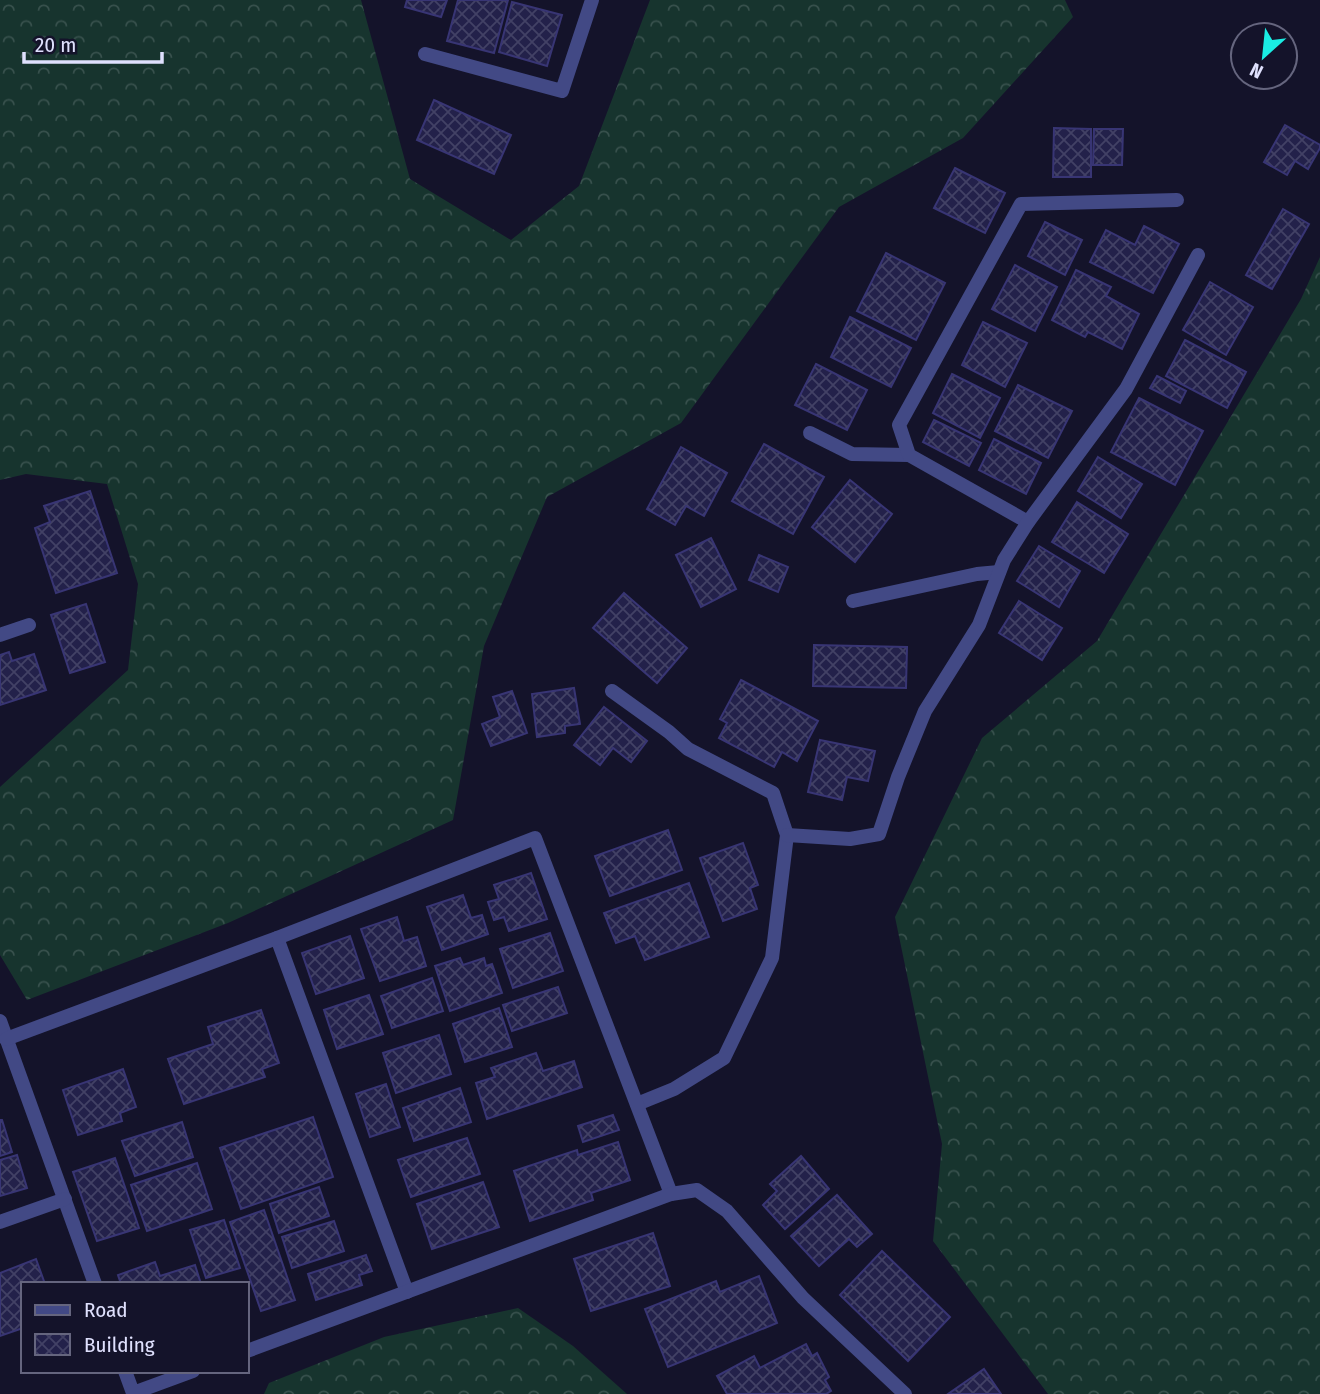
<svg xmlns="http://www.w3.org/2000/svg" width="1320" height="1394" font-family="'Fira Sans Condensed',sans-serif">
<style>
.forest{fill:url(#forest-crowns)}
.building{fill:url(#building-cross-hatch);stroke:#383574;stroke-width:2}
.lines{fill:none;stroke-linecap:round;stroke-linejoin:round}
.service{stroke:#424985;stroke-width:14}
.minor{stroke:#424985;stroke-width:14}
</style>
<defs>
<pattern id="forest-crowns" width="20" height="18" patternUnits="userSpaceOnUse" patternTransform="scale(1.75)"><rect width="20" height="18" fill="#17342e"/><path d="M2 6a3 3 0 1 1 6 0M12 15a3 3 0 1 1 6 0" fill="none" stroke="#38514d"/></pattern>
<pattern id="building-cross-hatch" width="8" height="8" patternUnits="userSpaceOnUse" patternTransform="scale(1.75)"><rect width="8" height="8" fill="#23214a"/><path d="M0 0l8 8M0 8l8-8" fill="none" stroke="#424165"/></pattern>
</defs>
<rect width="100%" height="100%" fill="#14132a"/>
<g class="forest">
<path d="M 0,0 L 361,0 L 410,179 L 511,240 L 579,186 L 650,0 L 1065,0 L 1073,17 L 963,138 L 839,207 L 681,423 L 547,497 L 484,646 L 453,820 L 228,923 L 27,1000 L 0,955 L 0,787 L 128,670 L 138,584 L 107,484 L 26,474 L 0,480 Z"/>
<path d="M 1320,257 L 1320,1394 L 1048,1394 L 933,1241 L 942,1144 L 895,917 L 982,738 L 1097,641 L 1301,299 Z"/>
<path d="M 518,1308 L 573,1346 L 627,1394 L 264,1394 L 269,1383 L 384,1337 Z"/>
</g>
<g class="building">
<path d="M 407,0 L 447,0 L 441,17 L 405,7 Z"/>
<path d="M 458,0 L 508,0 L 494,53 L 447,41 Z"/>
<path d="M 512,2 L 562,15 L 547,66 L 499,52 Z"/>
<path d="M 434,100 L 511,135 L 494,174 L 417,140 Z"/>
<path d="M 1285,125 L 1320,145 L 1320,148 L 1308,169 L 1295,161 L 1287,175 L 1264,162 Z"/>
<path d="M 1054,128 L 1091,129 L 1091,177 L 1053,177 Z"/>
<path d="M 1094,129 L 1123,129 L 1122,165 L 1093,165 Z"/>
<path d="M 955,168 L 1005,193 L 985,233 L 934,208 Z"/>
<path d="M 1283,209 L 1309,224 L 1272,289 L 1246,275 Z"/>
<path d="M 1045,222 L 1082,240 L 1065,275 L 1028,256 Z"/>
<path d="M 1144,226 L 1179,244 L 1153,293 L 1090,262 L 1106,230 L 1135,245 Z"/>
<path d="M 886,253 L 945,283 L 916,340 L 857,311 Z"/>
<path d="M 1015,265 L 1057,287 L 1035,331 L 992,309 Z"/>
<path d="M 1076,270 L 1111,287 L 1106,296 L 1139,314 L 1122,349 L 1088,332 L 1085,337 L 1052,320 Z"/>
<path d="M 1210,282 L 1253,307 L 1226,355 L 1183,330 Z"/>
<path d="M 850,317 L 911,348 L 891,387 L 831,357 Z"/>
<path d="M 983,322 L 1027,343 L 1005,387 L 962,365 Z"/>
<path d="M 1185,340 L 1246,372 L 1227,408 L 1166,376 Z"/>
<path d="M 816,364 L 867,390 L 847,430 L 795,405 Z"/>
<path d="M 952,374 L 1000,398 L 980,438 L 933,413 Z"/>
<path d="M 1157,376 L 1186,391 L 1180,403 L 1150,388 Z"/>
<path d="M 1018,385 L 1072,411 L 1048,458 L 995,431 Z"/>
<path d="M 1139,398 L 1203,431 L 1175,485 L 1111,452 Z"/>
<path d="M 934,420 L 981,443 L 969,466 L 923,442 Z"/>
<path d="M 994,439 L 1041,463 L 1026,494 L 979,470 Z"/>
<path d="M 764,444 L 824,477 L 793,534 L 732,501 Z"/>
<path d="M 681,447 L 727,473 L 704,516 L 686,506 L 675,525 L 647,509 Z"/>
<path d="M 1098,457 L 1142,484 L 1121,518 L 1078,491 Z"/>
<path d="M 850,480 L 892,514 L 855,562 L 812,527 Z"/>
<path d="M 90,491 L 117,573 L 56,593 L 35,528 L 50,522 L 44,506 Z"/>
<path d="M 1077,502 L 1128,534 L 1104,573 L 1052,542 Z"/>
<path d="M 711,538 L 736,589 L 701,607 L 676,555 Z"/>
<path d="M 1039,546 L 1080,571 L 1059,607 L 1017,581 Z"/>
<path d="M 759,555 L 788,567 L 778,592 L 749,580 Z"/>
<path d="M 624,593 L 687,648 L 657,683 L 593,628 Z"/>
<path d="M 1019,601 L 1062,628 L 1042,660 L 999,633 Z"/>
<path d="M 86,604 L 105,662 L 70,673 L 51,615 Z"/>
<path d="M 814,645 L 907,647 L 906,688 L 813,686 Z"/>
<path d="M 9,652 L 12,661 L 34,654 L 46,690 L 0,705 L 0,655 Z"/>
<path d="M 741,680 L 818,721 L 797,761 L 782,752 L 774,767 L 719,738 L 727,723 L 720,719 Z"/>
<path d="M 574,688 L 580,724 L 565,726 L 565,733 L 537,737 L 532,694 Z"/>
<path d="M 512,691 L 527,733 L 491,746 L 482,724 L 500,717 L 493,697 Z"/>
<path d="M 604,707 L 647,741 L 631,762 L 613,748 L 600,765 L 574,745 Z"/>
<path d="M 820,740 L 875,751 L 868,781 L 847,777 L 842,800 L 808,792 Z"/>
<path d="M 668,830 L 682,870 L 610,896 L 595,856 Z"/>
<path d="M 743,843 L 758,885 L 750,888 L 757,909 L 723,921 L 700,858 Z"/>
<path d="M 531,873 L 547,919 L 509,931 L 504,917 L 494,920 L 488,902 L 499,899 L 494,885 Z"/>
<path d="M 689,883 L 709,937 L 645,960 L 635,936 L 616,943 L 604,913 Z"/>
<path d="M 463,895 L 471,918 L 482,915 L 488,934 L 442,950 L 427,907 Z"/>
<path d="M 397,917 L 404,941 L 417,937 L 426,966 L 380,981 L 361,929 Z"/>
<path d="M 550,933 L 563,971 L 513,988 L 500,949 Z"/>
<path d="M 350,936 L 364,978 L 316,994 L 302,953 Z"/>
<path d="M 460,958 L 463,965 L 484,958 L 486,966 L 492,964 L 502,993 L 450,1011 L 435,966 Z"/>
<path d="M 432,978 L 443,1011 L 392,1028 L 381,996 Z"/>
<path d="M 558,987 L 567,1013 L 512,1031 L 503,1005 Z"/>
<path d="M 369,995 L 383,1034 L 337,1049 L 324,1010 Z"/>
<path d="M 499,1008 L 512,1047 L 465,1062 L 453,1024 Z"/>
<path d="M 261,1010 L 279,1063 L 262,1069 L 265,1077 L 184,1104 L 168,1059 L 213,1044 L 208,1027 Z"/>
<path d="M 439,1035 L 451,1074 L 396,1093 L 383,1053 Z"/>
<path d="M 536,1053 L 543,1071 L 574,1061 L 582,1087 L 487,1119 L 476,1083 L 495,1077 L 491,1068 Z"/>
<path d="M 123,1069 L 136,1107 L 120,1113 L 122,1121 L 78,1135 L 63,1090 Z"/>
<path d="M 386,1084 L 400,1127 L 370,1137 L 356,1094 Z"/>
<path d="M 460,1088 L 471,1122 L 414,1141 L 403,1108 Z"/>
<path d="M 613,1115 L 619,1130 L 583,1142 L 578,1126 Z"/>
<path d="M 313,1117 L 333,1177 L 241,1209 L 220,1148 Z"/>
<path d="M 0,1120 L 2,1120 L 12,1152 L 0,1156 Z"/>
<path d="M 182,1122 L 193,1157 L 135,1176 L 122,1141 Z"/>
<path d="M 467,1138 L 480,1174 L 411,1197 L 398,1160 Z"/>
<path d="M 618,1142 L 630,1180 L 591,1193 L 593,1200 L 530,1221 L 514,1171 L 577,1150 L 578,1155 Z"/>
<path d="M 17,1155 L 27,1188 L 0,1196 L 0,1160 Z"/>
<path d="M 801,1156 L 829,1189 L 785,1229 L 763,1205 L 777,1191 L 770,1184 Z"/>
<path d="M 115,1158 L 139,1228 L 97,1241 L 73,1172 Z"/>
<path d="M 197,1163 L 212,1209 L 147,1231 L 131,1185 Z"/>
<path d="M 483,1182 L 499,1227 L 432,1249 L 417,1204 Z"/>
<path d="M 319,1187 L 329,1216 L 279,1233 L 270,1204 Z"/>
<path d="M 837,1195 L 872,1234 L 857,1247 L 849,1239 L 819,1266 L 791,1236 Z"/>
<path d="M 264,1210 L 295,1300 L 261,1311 L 230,1222 Z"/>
<path d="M 224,1220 L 240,1268 L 206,1278 L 190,1230 Z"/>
<path d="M 334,1221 L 344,1251 L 292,1268 L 282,1237 Z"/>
<path d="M 653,1233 L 670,1286 L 591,1311 L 574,1259 Z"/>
<path d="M 882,1251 L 950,1317 L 908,1361 L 840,1295 Z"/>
<path d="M 366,1255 L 372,1271 L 359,1275 L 362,1285 L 316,1300 L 308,1274 Z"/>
<path d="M 36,1259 L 45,1284 L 23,1284 L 23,1328 L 0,1336 L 0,1273 Z"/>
<path d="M 155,1262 L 160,1276 L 195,1265 L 201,1284 L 121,1284 L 118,1275 Z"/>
<path d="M 759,1276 L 777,1323 L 668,1367 L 645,1309 L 716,1281 L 720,1292 Z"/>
<path d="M 806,1344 L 812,1356 L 817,1353 L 829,1377 L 825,1380 L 831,1391 L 826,1394 L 727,1394 L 717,1376 L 754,1356 L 760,1368 Z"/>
<path d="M 984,1369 L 1001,1394 L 948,1394 Z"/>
</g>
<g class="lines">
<g class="service">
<path d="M 810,433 L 852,454 L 909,455"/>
<path d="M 853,601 L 977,574 L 999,572"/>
</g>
<g class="minor">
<path d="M 425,54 L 562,91 L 592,0"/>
<path d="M 1028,522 L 909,455 L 899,425 L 1021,204 L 1177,200"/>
<path d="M 0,635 L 29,625"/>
<path d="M 612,691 L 669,732 L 688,749 L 773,793 L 787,835 L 772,958 L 724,1058 L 674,1089 L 637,1104"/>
<path d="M 787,835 L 850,839 L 879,834 L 898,777 L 925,711 L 979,625 L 1004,560 L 1028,522 L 1126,389 L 1198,255"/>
<path d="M 277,938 L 407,1292"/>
<path d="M 0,1021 L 95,1284"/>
<path d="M 6,1039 L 277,938 L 535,838 L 671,1194"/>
<path d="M 0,1222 L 65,1199"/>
<path d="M 247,1351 L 671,1194 L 697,1190 L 727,1211 L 803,1298 L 905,1394"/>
<path d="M 125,1371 L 133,1393 L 193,1371"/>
</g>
</g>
<rect x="21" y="1282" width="228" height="91" fill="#14132a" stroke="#65657e" stroke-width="2"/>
<rect x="35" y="1305" width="35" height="10" fill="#424985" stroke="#65657e" stroke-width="2"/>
<text x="84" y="1317" font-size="21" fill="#dfe0fd">Road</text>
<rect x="35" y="1334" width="35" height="21" fill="url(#building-cross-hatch)" stroke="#65657e" stroke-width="2"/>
<text x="84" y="1352" font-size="21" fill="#dfe0fd">Building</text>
<g transform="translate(1264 56) rotate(207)"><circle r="33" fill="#14132a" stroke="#65657e" stroke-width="2"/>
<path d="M0-5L12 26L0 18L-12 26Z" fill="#1aede4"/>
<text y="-10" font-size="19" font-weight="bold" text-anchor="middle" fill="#dfe0fd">N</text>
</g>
<path d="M24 52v10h138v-10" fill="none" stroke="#dfe0fd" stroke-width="3.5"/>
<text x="35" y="52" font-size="21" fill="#dfe0fd" stroke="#14132a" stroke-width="5" paint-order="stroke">20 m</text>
</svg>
